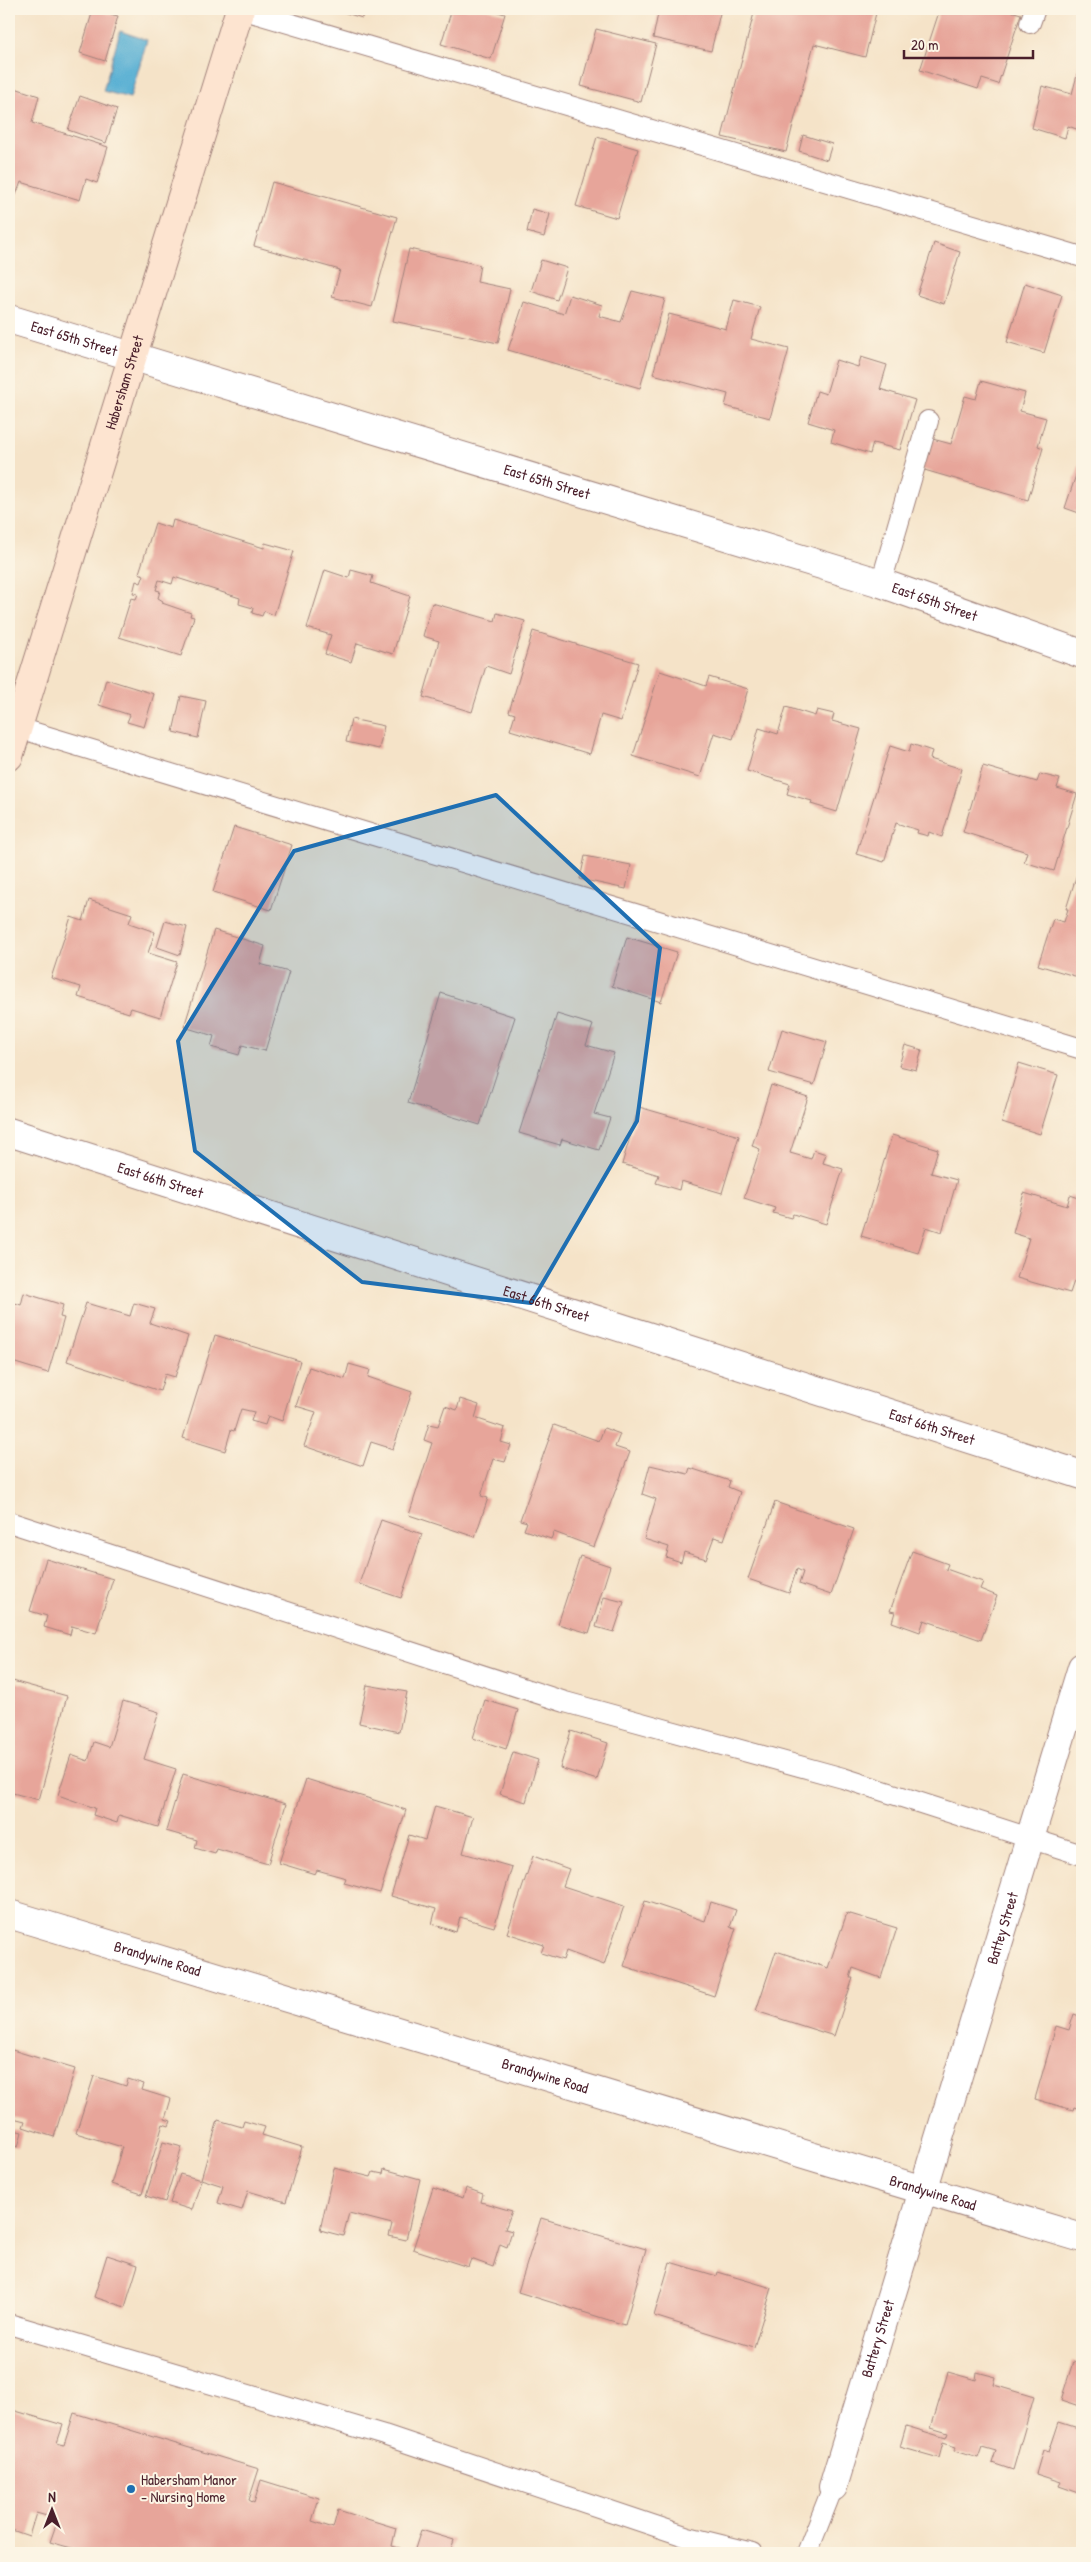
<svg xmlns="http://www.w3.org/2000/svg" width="1091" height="2562" font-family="'Patrick Hand',sans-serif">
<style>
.water{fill:#56afd3;stroke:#50677f}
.building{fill:#e7a59a}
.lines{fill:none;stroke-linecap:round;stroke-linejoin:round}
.lane-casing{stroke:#a0817a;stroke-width:22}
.street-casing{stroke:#a0817a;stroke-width:30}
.secondary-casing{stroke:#a0817a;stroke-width:30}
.lane{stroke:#fff;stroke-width:20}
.street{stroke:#fff;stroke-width:28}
.secondary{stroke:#fde4d0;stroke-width:28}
.marked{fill:#1f6fb2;fill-opacity:0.2;stroke:#1f6fb2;stroke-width:4;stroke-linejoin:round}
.poi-dot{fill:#1f6fb2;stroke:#fcf5e5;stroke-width:2}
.labels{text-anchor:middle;stroke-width:4;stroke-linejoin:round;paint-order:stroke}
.street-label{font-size:15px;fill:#4a1f2b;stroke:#fcf5e5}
.poi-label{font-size:15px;fill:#4a1f2b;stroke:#fcf5e5;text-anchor:start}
</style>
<rect width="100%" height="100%" fill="#fcf5e5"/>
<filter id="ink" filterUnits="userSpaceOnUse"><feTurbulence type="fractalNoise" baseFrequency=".02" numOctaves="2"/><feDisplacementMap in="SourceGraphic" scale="10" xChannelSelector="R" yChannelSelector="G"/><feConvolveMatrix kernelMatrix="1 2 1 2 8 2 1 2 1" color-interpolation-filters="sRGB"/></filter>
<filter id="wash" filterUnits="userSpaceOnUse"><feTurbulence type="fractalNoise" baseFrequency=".0096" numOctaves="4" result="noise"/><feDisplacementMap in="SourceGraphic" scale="20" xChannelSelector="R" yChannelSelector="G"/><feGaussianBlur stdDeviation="1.12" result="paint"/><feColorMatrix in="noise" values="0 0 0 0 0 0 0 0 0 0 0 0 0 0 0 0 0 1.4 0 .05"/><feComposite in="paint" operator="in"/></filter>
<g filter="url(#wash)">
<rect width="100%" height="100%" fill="#f5e3c8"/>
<path class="water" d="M 120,31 L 147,40 L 130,98 L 103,91 Z"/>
<g id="blocks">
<g class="building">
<path d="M 333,9 L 365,9 L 362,18 Z"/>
<path d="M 452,9 L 487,9 L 505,14 L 491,59 L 441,44 Z"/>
<path d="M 659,9 L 721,9 L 711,51 L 653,38 Z"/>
<path d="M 755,9 L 877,9 L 865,57 L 814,44 L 786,152 L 722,137 Z"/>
<path d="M 940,9 L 1004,9 L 1021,14 L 998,84 L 982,79 L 978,89 L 920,70 Z"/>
<path d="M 93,10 L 118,16 L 105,61 L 80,53 Z"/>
<path d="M 596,29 L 656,44 L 641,102 L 581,86 Z"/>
<path d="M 1080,64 L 1082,64 L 1082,131 L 1068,126 L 1065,138 L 1032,128 L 1042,86 L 1072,94 Z"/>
<path d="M 9,86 L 39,96 L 32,123 L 108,147 L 97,183 L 86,179 L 80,200 L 21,182 L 16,195 L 9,193 Z"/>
<path d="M 80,96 L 117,109 L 106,143 L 68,130 Z"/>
<path d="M 803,135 L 832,144 L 827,160 L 799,151 Z"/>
<path d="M 597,137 L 638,149 L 617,218 L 576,206 Z"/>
<path d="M 272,182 L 397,217 L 372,307 L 332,297 L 340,270 L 254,246 Z"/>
<path d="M 532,209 L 550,214 L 544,237 L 527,232 Z"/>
<path d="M 934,243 L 960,252 L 944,304 L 917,295 Z"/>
<path d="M 409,249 L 480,265 L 477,282 L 510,289 L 498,343 L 393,321 Z"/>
<path d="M 541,260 L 567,268 L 557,300 L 531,291 Z"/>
<path d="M 1025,283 L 1062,295 L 1044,353 L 1007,342 Z"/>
<path d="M 632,291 L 665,299 L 640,388 L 508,350 L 524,302 L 564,314 L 570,295 L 602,305 L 599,316 L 621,322 Z"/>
<path d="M 734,300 L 760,307 L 751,339 L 789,349 L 770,418 L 725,406 L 728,394 L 653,374 L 669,314 L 726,329 Z"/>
<path d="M 861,357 L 887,365 L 880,389 L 915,400 L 900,450 L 873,443 L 870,454 L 831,442 L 834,430 L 808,422 L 817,391 L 826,394 L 836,360 L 858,367 Z"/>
<path d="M 981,381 L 1025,393 L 1020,411 L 1046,418 L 1038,446 L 1043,448 L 1028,500 L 921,469 L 929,438 L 951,444 L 965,396 L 976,399 Z"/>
<path d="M 1082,457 L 1082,514 L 1065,508 Z"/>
<path d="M 173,520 L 264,548 L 265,543 L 294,551 L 274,615 L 264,611 L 262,616 L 252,613 L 253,608 L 239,604 L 240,598 L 174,577 L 172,584 L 159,580 L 156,590 L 160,591 L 158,598 L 163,601 L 162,603 L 191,613 L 190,616 L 194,617 L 181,656 L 119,637 L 131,598 L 136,599 L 138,594 L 133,593 L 136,581 L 141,583 L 144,575 L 139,573 L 155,523 L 171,528 Z"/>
<path d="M 325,570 L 349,578 L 351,570 L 373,576 L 371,583 L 410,596 L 393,654 L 357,643 L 351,662 L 325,654 L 331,635 L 307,628 Z"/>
<path d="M 432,603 L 495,621 L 497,613 L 525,621 L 509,674 L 486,666 L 472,712 L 423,697 L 439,641 L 423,636 Z"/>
<path d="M 533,631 L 638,663 L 621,721 L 601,715 L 590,754 L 510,730 L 515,714 L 509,712 Z"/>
<path d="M 660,671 L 706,686 L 709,677 L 748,689 L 733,739 L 714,733 L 700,777 L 633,756 Z"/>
<path d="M 106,679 L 154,694 L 144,727 L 127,722 L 130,715 L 99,705 Z"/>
<path d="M 181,696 L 206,701 L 198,738 L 173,732 Z"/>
<path d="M 786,707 L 815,716 L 817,710 L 834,714 L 832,721 L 861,729 L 837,812 L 811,804 L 812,801 L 787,794 L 790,784 L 747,771 L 759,728 L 778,734 Z"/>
<path d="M 351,719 L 384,726 L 379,749 L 346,742 Z"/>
<path d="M 911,744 L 932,751 L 930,759 L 962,769 L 942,837 L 929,832 L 928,836 L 917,833 L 918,830 L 896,823 L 884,862 L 856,854 L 890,746 L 909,752 Z"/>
<path d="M 983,766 L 1037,782 L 1040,774 L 1060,779 L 1057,788 L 1077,794 L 1054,871 L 1024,862 L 1027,852 L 963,832 Z"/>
<path d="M 234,827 L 292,845 L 271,910 L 213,892 Z"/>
<path d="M 585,856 L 631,865 L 626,889 L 580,879 Z"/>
<path d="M 1082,858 L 1082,963 L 1078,977 L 1038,965 L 1053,919 L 1064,922 L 1068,909 L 1066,909 Z"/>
<path d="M 89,900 L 132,914 L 129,923 L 155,932 L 148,953 L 177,962 L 160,1017 L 131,1008 L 129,1013 L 78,997 L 81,987 L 51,978 L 71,917 L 83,921 Z"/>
<path d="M 165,921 L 187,927 L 180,955 L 157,947 Z"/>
<path d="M 214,930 L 265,946 L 260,964 L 289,972 L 265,1051 L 242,1045 L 239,1055 L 211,1047 L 214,1036 L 184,1027 Z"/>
<path d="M 627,937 L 677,952 L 661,1002 L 612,986 Z"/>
<path d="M 441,993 L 515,1017 L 480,1125 L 408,1103 Z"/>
<path d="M 557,1014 L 593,1025 L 586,1045 L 614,1053 L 594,1114 L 610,1118 L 599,1150 L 562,1139 L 560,1145 L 519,1133 Z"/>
<path d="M 782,1029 L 827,1042 L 814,1085 L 769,1072 Z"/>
<path d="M 905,1045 L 922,1050 L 916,1070 L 899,1066 Z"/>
<path d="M 1019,1063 L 1058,1075 L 1040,1134 L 1002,1122 Z"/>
<path d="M 771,1085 L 808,1097 L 790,1153 L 811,1159 L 814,1150 L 826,1154 L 823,1163 L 843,1169 L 826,1224 L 793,1214 L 791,1218 L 773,1213 L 775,1208 L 744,1198 L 760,1149 L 752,1146 Z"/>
<path d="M 639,1107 L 739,1136 L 722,1193 L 681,1181 L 679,1190 L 656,1183 L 659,1175 L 622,1164 Z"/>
<path d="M 892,1135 L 938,1149 L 931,1173 L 957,1180 L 942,1232 L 926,1227 L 918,1253 L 861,1236 Z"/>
<path d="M 1024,1193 L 1067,1206 L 1070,1195 L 1082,1199 L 1082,1283 L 1074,1281 L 1070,1293 L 1017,1278 L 1029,1238 L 1013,1233 Z"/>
<path d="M 24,1293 L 63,1305 L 60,1317 L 64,1318 L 48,1373 L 9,1361 L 9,1301 L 21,1305 Z"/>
<path d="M 86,1303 L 130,1316 L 134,1303 L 155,1309 L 150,1323 L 188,1336 L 175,1377 L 165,1374 L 160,1391 L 67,1361 Z"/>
<path d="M 215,1335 L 300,1361 L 282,1421 L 268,1416 L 265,1425 L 251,1421 L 254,1412 L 241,1409 L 234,1431 L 231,1430 L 225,1451 L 183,1438 Z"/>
<path d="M 349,1364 L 370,1370 L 368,1377 L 412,1392 L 393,1449 L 371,1442 L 363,1466 L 304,1446 L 316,1412 L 296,1406 L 309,1367 L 345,1379 Z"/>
<path d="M 460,1399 L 479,1405 L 475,1418 L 505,1428 L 501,1442 L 511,1445 L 505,1462 L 493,1459 L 481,1496 L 488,1498 L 475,1537 L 409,1515 L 432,1443 L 424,1440 L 429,1424 L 438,1426 L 445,1406 L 457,1410 Z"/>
<path d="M 554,1425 L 599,1441 L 604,1428 L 620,1434 L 615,1447 L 630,1452 L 594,1547 L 554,1532 L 551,1539 L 524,1530 L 527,1522 L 520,1520 Z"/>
<path d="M 650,1465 L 688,1474 L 690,1468 L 730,1481 L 728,1487 L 740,1492 L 724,1540 L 714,1537 L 706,1559 L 684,1552 L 681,1562 L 666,1557 L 669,1547 L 644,1539 L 656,1499 L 642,1494 Z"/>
<path d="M 775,1502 L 854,1529 L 831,1595 L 799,1584 L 803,1572 L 797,1569 L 789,1593 L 748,1579 Z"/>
<path d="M 381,1520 L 422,1534 L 401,1598 L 359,1584 Z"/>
<path d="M 912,1551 L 948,1564 L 946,1569 L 983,1582 L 980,1589 L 997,1596 L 981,1640 L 924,1620 L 920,1632 L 892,1622 L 895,1612 L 890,1611 Z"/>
<path d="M 580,1556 L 610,1566 L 589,1633 L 558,1624 Z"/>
<path d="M 46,1559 L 113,1579 L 96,1633 L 72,1626 L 70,1635 L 44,1627 L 47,1616 L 30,1611 Z"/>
<path d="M 604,1597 L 624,1602 L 614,1632 L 596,1627 Z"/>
<path d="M 9,1680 L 67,1696 L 39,1800 L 9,1792 Z"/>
<path d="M 367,1685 L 407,1692 L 399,1732 L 359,1723 Z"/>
<path d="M 485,1700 L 518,1710 L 506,1749 L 473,1738 Z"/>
<path d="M 123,1701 L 159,1712 L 144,1759 L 176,1769 L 158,1827 L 119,1815 L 117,1823 L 93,1815 L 95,1808 L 58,1795 L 71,1755 L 88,1761 L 94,1742 L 109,1747 Z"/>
<path d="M 571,1731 L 608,1743 L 597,1780 L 560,1768 Z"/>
<path d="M 513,1752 L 538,1760 L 526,1802 L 500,1794 Z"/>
<path d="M 183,1774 L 286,1804 L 268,1864 L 217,1849 L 215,1854 L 195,1848 L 197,1840 L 166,1831 Z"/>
<path d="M 306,1779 L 406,1810 L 380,1893 L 344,1883 L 346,1878 L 317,1870 L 315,1874 L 279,1863 Z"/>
<path d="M 435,1806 L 473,1817 L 463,1853 L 512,1867 L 494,1927 L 460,1917 L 456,1932 L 432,1924 L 436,1909 L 391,1896 L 409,1835 L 425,1840 Z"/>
<path d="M 533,1856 L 569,1869 L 563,1886 L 624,1906 L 604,1965 L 566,1951 L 563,1960 L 541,1953 L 544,1945 L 507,1933 Z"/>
<path d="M 645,1901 L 705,1921 L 711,1902 L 736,1910 L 730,1927 L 736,1928 L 714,1996 L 624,1966 Z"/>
<path d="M 847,1913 L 897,1928 L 881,1978 L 853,1968 L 850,1978 L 853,1978 L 834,2036 L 756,2011 L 776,1951 L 828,1968 Z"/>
<path d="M 1074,2014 L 1082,2017 L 1082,2110 L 1074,2107 L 1073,2110 L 1035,2099 L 1056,2026 L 1069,2030 Z"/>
<path d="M 9,2049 L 75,2069 L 54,2137 L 23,2127 L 25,2121 L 13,2118 L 10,2129 L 22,2132 L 18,2147 L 9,2145 Z"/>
<path d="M 94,2076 L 126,2086 L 128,2079 L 144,2084 L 142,2090 L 171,2099 L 165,2119 L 171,2121 L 169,2126 L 163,2124 L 142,2194 L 111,2184 L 122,2147 L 76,2133 Z"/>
<path d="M 218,2120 L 242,2127 L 244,2121 L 265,2127 L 262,2135 L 302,2147 L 286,2202 L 248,2191 L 242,2210 L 218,2203 L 223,2186 L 201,2179 Z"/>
<path d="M 163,2142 L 182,2147 L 165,2202 L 146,2196 Z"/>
<path d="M 334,2168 L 371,2177 L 373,2172 L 383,2174 L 384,2169 L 420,2179 L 406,2240 L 389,2236 L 392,2224 L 349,2213 L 343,2236 L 320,2230 Z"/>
<path d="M 180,2174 L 201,2180 L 192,2210 L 170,2203 Z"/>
<path d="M 433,2188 L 463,2198 L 466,2188 L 483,2194 L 481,2202 L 512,2211 L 505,2229 L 512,2231 L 507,2247 L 500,2244 L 493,2267 L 471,2259 L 468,2267 L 413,2249 Z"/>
<path d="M 541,2218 L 646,2249 L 625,2325 L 518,2292 Z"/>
<path d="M 107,2255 L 138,2265 L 125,2307 L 94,2297 Z"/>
<path d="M 670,2262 L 717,2276 L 718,2272 L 772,2288 L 754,2347 L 654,2316 Z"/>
<path d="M 1073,2362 L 1082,2364 L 1082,2407 L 1061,2400 Z"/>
<path d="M 948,2372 L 976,2380 L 977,2372 L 996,2377 L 994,2385 L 1034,2397 L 1013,2470 L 992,2463 L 996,2451 L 982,2447 L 978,2458 L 954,2451 L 956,2447 L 943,2443 L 939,2458 L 900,2447 L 906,2426 L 946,2438 L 948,2433 L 931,2428 Z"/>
<path d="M 9,2409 L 63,2425 L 57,2443 L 64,2445 L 74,2413 L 259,2469 L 249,2500 L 254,2503 L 261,2480 L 319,2498 L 312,2521 L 333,2528 L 338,2510 L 396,2528 L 392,2546 L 414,2552 L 421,2530 L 454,2540 L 450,2553 L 74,2553 L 75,2549 L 50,2542 L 58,2519 L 36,2513 L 29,2536 L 9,2529 Z"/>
<path d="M 1082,2416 L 1082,2494 L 1059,2486 L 1061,2482 L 1036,2474 L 1043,2450 L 1049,2452 L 1059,2422 L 1078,2428 Z"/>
</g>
</g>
</g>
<g filter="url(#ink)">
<use href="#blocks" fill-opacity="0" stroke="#a0817a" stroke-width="1"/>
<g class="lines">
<g class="lane-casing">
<g id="lane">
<path d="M 241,9 L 1082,257"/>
<path d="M 1030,23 L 1035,9"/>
<path d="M 881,583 L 928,421"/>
<path d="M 9,725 L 1082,1049"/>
<path d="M 9,1522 L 565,1702 L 843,1778 L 1082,1855"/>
<path d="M 9,2324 L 384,2435 L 688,2537 L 753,2553"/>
<path d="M 807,2553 L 833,2487"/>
</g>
</g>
<g class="street-casing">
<g id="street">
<path id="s1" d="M 9,319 L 881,583 L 1082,654"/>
<path id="s2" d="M 9,1132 L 1082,1475"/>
<path id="s3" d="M 9,1914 L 1082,2238"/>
<path id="s4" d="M 833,2487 L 1082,1667"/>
</g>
</g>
<g class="secondary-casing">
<g id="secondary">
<path id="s5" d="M 9,756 L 240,9"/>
</g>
</g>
<use href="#lane" class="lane"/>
<use href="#street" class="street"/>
<use href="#secondary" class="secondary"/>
</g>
</g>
<path class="marked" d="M 496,795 L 660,948 L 637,1121 L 531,1303 L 362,1282 L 195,1151 L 178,1041 L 294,851 Z"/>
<circle class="poi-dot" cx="131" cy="2489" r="5"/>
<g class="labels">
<g class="street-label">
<text dy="5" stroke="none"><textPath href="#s1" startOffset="68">East 65th Street</textPath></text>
<text dy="5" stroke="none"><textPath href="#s5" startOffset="391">Habersham Street</textPath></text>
<text dy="5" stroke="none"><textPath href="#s1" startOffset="562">East 65th Street</textPath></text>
<text dy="5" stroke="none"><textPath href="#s1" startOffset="968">East 65th Street</textPath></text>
<text dy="5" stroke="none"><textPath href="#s2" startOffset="159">East 66th Street</textPath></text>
<text dy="5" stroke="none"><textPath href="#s2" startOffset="564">East 66th Street</textPath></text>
<text dy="5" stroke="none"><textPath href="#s2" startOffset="969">East 66th Street</textPath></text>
<text dy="5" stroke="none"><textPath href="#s4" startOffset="584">Battey Street</textPath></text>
<text dy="5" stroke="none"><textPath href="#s3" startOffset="155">Brandywine Road</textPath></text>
<text dy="5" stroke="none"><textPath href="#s3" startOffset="560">Brandywine Road</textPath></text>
<text dy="5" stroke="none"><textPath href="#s3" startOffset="965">Brandywine Road</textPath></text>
<text dy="5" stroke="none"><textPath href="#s4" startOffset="155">Battery Street</textPath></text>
</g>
<g class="poi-label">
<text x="141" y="2485">Habersham Manor<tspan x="141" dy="17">- Nursing Home</tspan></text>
</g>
</g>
<rect width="1091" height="2562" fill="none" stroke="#fcf5e5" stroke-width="30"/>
<g transform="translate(52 2510)" stroke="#fcf5e5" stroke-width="4" paint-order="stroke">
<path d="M0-4L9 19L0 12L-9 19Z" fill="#4a1f2b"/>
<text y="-8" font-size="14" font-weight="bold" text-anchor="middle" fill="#4a1f2b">N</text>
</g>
<path d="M904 50v8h129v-8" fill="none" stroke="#4a1f2b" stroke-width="2.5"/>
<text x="911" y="50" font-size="15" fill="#4a1f2b" stroke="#fcf5e5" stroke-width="4" paint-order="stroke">20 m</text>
</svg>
